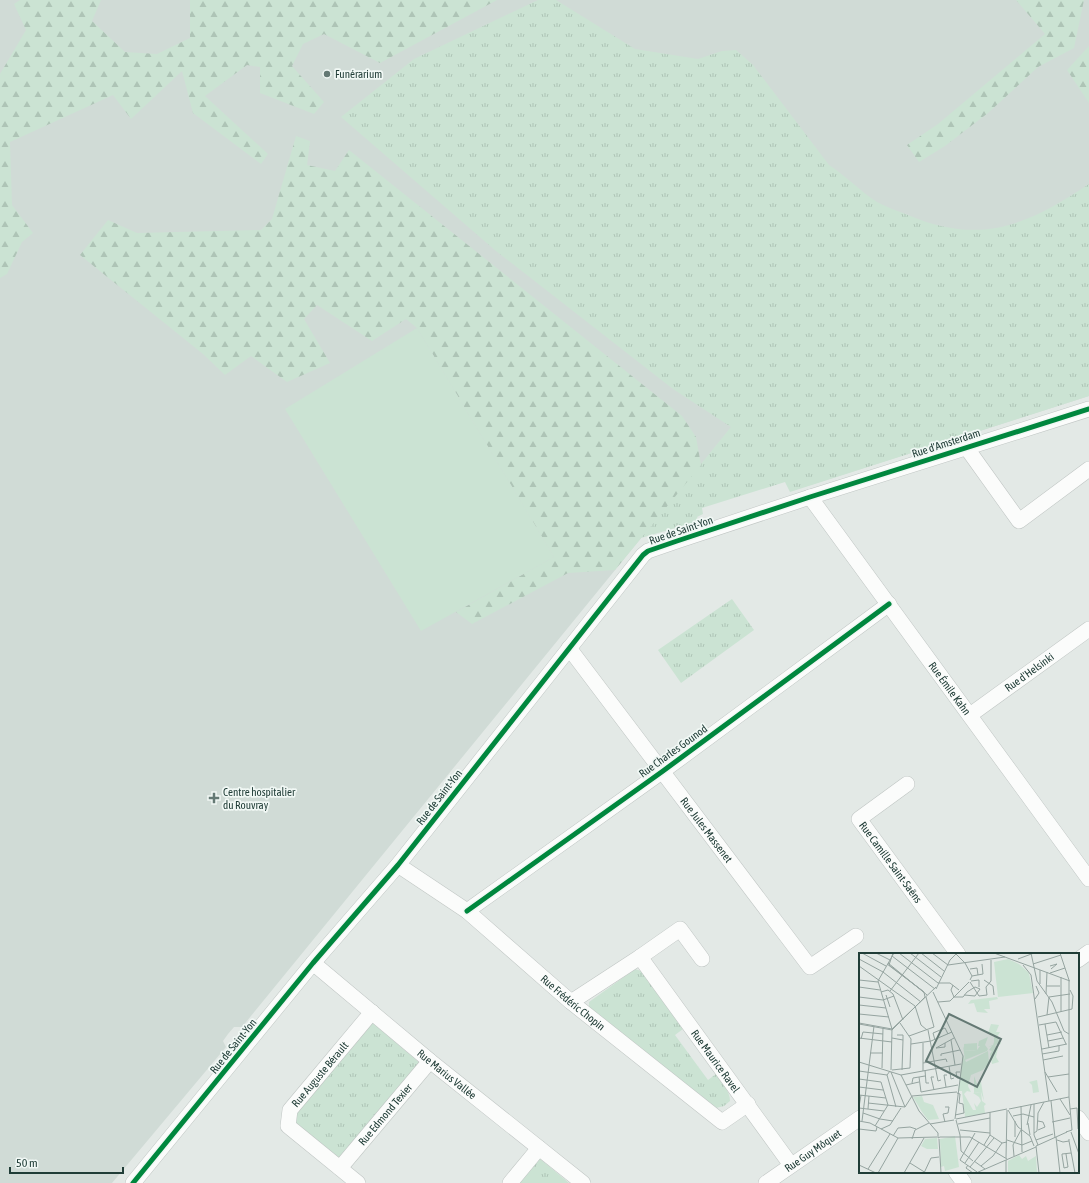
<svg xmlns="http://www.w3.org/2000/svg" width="1089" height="1183" font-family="'Asap Condensed',sans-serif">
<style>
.built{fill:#d0dbd6}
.grass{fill:url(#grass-tufts)}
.forest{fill:url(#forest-firs)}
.green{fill:#cbe3d3}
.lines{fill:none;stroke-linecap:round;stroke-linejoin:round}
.minor-casing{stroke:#c0c6c4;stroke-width:16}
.minor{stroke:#fbfcfb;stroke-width:15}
.cycleway-casing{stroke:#f1f8f5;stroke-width:8}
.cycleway{stroke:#00873e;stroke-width:5}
.poi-dot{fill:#647974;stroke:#f1f8f5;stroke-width:1.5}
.labels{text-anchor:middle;stroke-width:3.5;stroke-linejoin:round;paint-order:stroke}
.poi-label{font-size:11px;fill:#203d37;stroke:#f1f8f5;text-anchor:start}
.street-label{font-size:11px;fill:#203d37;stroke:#f1f8f5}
.inset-road{fill:none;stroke:#95a4a0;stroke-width:1}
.view{fill:#647974;fill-opacity:0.15;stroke:#647974;stroke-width:2}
.inset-edge{fill:none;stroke:#203d37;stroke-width:2}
</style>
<defs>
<pattern id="grass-tufts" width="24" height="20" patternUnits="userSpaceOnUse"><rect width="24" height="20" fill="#cbe3d3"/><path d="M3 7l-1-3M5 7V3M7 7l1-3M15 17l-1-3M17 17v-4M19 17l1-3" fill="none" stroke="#aec4b6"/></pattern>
<pattern id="forest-firs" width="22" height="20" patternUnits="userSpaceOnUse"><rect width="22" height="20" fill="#cbe3d3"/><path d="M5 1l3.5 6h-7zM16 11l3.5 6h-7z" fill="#aec4b6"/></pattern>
</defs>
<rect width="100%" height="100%" fill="#e3e9e6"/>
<path class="built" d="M 0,0 L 1089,0 L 1089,396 L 804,487 L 731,428 L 242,1027 L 234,1027 L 228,1034 L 223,1041 L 226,1047 L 112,1183 L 0,1183 Z"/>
<g class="grass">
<path d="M 538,0 L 556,0 L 635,49 L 698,59 L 722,51 L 736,50 L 753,65 L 829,165 C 846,176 860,191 877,202 C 886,207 898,211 908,215 C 980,246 1028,225 1089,184 L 1089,396 L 790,492 L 785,482 L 702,508 L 703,514 L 697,517 L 699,521 L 641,538 L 731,427 L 673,389 L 496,251 L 341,117 L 414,59 Z"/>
<path d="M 732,599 L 754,630 L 681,683 L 658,650 Z"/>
<path d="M 635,969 L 641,971 L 683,1029 L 675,1035 L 708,1080 L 716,1074 C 722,1083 730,1091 730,1101 L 724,1106 L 716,1108 L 589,1007 L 589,1002 Z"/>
<path d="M 372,1022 L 421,1064 L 338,1160 L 293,1122 L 292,1117 Z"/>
<path d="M 538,1157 L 569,1183 L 517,1183 Z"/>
</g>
<g class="forest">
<path d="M 20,0 L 101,0 L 92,21 L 125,52 L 157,54 L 190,38 L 190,0 L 497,0 L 380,63 L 324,34 L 303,44 L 292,66 L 324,102 L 314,114 L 260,93 L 260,67 L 247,65 L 205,96 L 268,154 L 261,164 L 193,113 L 182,71 L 131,119 L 113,95 L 10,142 L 12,205 L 33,233 L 22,242 L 7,274 L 0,278 L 0,74 L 26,30 L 14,4 Z"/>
<path d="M 1016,0 L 1084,0 L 1074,48 L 1038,67 L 988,113 L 945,146 L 919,162 L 907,145 L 938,124 L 1045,34 Z"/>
<path d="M 1089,46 L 1089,103 L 1067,70 Z"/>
<path d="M 296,136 L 310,141 L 307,165 L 335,171 L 349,150 L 682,416 L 696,437 L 701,465 L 615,570 L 568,573 L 472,624 L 456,612 L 554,557 L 417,328 L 406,319 L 372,341 L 317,305 L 304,319 L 330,363 L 287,382 L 251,356 L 225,375 L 203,354 L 80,255 L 108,220 L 137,233 L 261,230 L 272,219 Z"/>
</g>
<path class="green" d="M 417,328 L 554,557 L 421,631 L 285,409 Z"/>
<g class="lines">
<g class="minor-casing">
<g id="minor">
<path d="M 966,447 L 1019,521 L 1089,469"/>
<path id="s1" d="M 810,497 L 1089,879"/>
<path id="s2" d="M 569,648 L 810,967 L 856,936"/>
<path id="s3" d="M 970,715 L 1089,629"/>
<path id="s4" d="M 907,784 L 859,819 L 958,954"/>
<path id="s5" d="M 398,865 L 467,911 L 571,1002 L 722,1122 L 748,1104"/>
<path d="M 467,911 L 663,771 L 889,604"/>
<path d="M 640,957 L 680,929 L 702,959"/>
<path d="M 1078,960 L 1089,952"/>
<path id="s6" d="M 313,963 L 430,1061 L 583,1183"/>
<path id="s7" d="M 571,1002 L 640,957 L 791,1165"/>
<path d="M 1078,1118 L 1089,1133"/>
<path id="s8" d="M 340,1168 L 430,1061"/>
<path d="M 956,1172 L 964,1183"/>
<path d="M 133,1183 L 313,963 L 398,865 L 643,555 L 648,551 L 677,541 L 810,497 L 1089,409"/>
<path id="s9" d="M 358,1183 L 288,1126 L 290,1110 L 372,1012"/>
<path d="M 510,1183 L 539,1148"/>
<path id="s10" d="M 766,1183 L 860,1118"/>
</g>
</g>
<use href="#minor" class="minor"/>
<g class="cycleway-casing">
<g id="cycleway">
<path d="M 467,911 L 663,771 L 889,604"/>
<path d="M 133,1183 L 313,963 L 398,865 L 643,555 L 648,551 L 677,541 L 810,497 L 1089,409"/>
</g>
</g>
<use href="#cycleway" class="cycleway"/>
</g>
<g class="poi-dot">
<circle cx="327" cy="74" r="4"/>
<path d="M212 792h4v4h4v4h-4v4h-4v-4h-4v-4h4z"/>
</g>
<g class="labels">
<g class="poi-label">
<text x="335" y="78">Funérarium</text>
<text x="223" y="796">Centre hospitalier<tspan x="223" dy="13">du Rouvray</tspan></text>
</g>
<g class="street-label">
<text transform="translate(946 443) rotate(-18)" y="4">Rue d'Amsterdam</text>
<text transform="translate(681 530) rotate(-19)" y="4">Rue de Saint-Yon</text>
<text dy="4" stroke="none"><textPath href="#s3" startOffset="73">Rue d'Helsinki</textPath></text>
<text dy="4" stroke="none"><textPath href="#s1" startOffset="237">Rue Émile Kahn</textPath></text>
<text transform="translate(673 751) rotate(-36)" y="4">Rue Charles Gounod</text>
<text transform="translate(439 797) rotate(-52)" y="4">Rue de Saint-Yon</text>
<text dy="4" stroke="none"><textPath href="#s2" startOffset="228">Rue Jules Massenet</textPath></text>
<text dy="4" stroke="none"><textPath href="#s4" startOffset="113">Rue Camille Saint-Saëns</textPath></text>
<text dy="4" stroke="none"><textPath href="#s5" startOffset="223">Rue Frédéric Chopin</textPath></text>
<text transform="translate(233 1046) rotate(-51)" y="4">Rue de Saint-Yon</text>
<text dy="4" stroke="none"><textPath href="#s7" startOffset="211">Rue Maurice Ravel</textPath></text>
<text dy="4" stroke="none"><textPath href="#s9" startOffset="153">Rue Auguste Bérault</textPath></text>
<text dy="4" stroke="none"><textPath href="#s6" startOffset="174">Rue Marius Vallée</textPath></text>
<text dy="4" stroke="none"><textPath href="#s8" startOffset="70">Rue Edmond Texier</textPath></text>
<text dy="4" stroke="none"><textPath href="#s10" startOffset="57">Rue Guy Môquet</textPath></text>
</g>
</g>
<g transform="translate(859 953)">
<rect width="220" height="220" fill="#e3e9e6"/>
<path d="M 138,44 L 139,46 L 130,48 L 131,56 L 125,56 L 129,60 L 118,59 L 115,50 L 109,51 L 112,47 ZM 129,98 L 130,110 L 124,117 L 112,122 L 109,133 L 112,139 L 108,138 L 105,141 L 114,157 L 117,157 L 115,150 L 118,154 L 122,148 L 120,144 L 114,140 L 122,139 L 123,148 L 127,151 L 125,153 L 126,160 L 106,164 L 103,138 L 99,138 L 104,102 L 107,109 ZM 178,127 L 180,139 L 174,140 L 173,132 L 170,129 Z" fill="#cbe3d3"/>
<path d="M 132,71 L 140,72 L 137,79 L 141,79 L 138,84 L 142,91 L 136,92 L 139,95 L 137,104 L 140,109 L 133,111 L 131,101 L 133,98 L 130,97 L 133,93 L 129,94 L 134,92 L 135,89 L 135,83 L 129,80 ZM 129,84 L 126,92 L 129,96 L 128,98 L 106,107 L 104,93 L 106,98 L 118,97 L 121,93 L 119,93 L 120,88 ZM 115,123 L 118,131 L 122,129 L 125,148 L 122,139 L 115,140 ZM 96,183 L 100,214 L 86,218 L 85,213 L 82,214 L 81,186 Z" fill="#cbe3d3"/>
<path d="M 63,143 L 65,149 L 74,152 L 80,166 L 69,167 L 63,159 L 54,144 Z" fill="#cbe3d3"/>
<path d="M 149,6 L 160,11 L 170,20 L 174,40 L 139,44 L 135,9 ZM 118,90 L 118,97 L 105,98 L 105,91 ZM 66,186 L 78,185 L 79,196 L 68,196 L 62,193 ZM 160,202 L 163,206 L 167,203 L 169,208 L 177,203 L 178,220 L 149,220 L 149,208 Z" fill="#cbe3d3"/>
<path class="inset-road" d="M 3,0 L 27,13M 17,0 L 31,7M 40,0 L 79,30 L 91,30 L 100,37M 51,0 L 82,24M 62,0 L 85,18M 73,0 L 89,12 L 146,4M 135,0 L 211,28M 172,0 L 178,28 L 193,49 L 205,78 L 210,81M 201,0 L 210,27M 97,1 L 106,10M 33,3 L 76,36M 0,6 L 24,19 L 62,49M 159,6 L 175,0M 29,10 L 68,42M 106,10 L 113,23 L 111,27M 28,11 L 65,39M 174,11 L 202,2M 164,12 L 172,22 L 186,120M 0,13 L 56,53M 191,13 L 198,11 L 192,16M 111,16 L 118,15 L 119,22M 191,20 L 206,15M 113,23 L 124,21 L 123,11M 202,24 L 202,59M 0,27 L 19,29M 125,27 L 134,33 L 135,42M 112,28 L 120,27 L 120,34M 111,29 L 120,43 L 128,42 L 127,34 L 132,28 L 132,7M 181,31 L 181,17M 94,32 L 92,37 L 95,44M 188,33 L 201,33M 0,34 L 21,37M 77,36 L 91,7 L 98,0M 31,38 L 60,0M 22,39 L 29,37 L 34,41 L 44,67M 74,39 L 104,103 L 96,166M 187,41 L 188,19M 27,42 L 31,54M 0,44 L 24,47 L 35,43M 95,44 L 104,44 L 108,39 L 116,34 L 121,36 L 116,43 L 105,42M 176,46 L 180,40 L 177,33M 79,49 L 91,48 L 110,29M 0,52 L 27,55M 56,53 L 62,72 L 68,77M 0,61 L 30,64M 188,62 L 190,44 L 211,41M 179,64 L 213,56 L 214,43 L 211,37M 0,70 L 33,76M 0,71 L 33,77 L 66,44 L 65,39 L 30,12 L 34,0M 186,71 L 190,95M 180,72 L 197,69 L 207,91M 33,76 L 77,34M 69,77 L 79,128 L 82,127M 188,82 L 203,79M 50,83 L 75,74 L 67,44M 0,85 L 33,89M 33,85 L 44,87 L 44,82 L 38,82M 2,86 L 4,79 L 24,81M 76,87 L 74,80 L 86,75 L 89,81M 92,87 L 96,112M 189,88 L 204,85M 52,91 L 72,88 L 93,79M 77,95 L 95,85M 77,95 L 86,94 L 86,90M 183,96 L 208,91M 11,100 L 24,100M 183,101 L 200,98 L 200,93M 82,103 L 82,101 L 101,97M 184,107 L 204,103M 0,109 L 42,122 L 60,158 L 79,180 L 79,185 L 81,184M 64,110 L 87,106 L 88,109M 90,113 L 92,126 L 95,125M 23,115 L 24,75M 32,117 L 33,76 L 19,28 L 35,0M 33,117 L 51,115 L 52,86 L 41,70M 43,117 L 44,87M 66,117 L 67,130 L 70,130M 0,118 L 28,122 L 31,118M 64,118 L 64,90M 32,119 L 46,154M 186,119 L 198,139M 186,120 L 190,148M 28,122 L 37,154M 42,122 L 102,111M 60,124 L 62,139M 189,124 L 210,121M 100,125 L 98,125 L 97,119 L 101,119M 0,126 L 22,129 L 29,152M 53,130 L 54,125 L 66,123M 47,132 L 60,129M 0,134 L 24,137M 87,134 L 85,122 L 88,122M 75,137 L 72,124 L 75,124M 62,139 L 99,132M 0,142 L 27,145M 53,143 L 98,139M 201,146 L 211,162M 192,148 L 196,185M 9,150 L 46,154M 175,151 L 175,182 L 179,192M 162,153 L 163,199M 0,154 L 2,142M 46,154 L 53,143M 0,155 L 25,158M 9,156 L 10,143M 150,156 L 210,144M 211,156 L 218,155 L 219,176M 149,157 L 159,174 L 171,183 L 175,193M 4,160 L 21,166M 96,162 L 105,160 L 104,151 L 100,150 L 101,141 L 98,140M 154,163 L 164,161 L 175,164M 21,166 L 34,168M 97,166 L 148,156M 97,167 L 101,182M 0,168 L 11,170 L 39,185 L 78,184M 3,168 L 15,73M 156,168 L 156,184M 86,169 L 84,161 L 89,160 L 90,154 L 86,154M 193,169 L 211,165M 169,170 L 171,182M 71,171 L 95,167M 99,171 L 131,165M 168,172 L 172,152M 16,173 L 29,152M 0,176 L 17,178 L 18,174M 22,176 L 31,172 L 42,155M 101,177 L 131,180M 179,177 L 186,174 L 184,169 L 179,168M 207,179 L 213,177 L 210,144 L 210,27M 212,179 L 220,201M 116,180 L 101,207 L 118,219M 175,180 L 178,178 L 179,160 L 185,149M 101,182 L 102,198 L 114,208M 131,182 L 143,190M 34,183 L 39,175 L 51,174 L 57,176M 81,184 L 111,184 L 148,206M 197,184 L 201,220M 53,186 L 56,177 L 70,170M 80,186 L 82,220M 148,187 L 163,192 L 173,188M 177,187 L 194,181M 198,187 L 204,189 L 210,188 L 210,186M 210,188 L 216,220M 125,192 L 131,182 L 131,159M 207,201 L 209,214 L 205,215 L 203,202 L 203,201 L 212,200M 155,203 L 154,192 L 162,177M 147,205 L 148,157M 147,207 L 147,220M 115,208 L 126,216M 51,210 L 67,220M 106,210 L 120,189M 0,212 L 17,220M 109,212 L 107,215 L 114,220M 122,213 L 134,203 L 143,190 L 148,189M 111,214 L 135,185M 9,216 L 31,181M 19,220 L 39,185M 45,220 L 65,185M 65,220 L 72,205 L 80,204M 117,220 L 177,194M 180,220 L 177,193 L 208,179"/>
<path class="view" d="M 90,61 L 142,86 L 118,134 L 67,108 Z"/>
<rect width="220" height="220" class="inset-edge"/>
</g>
<path d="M10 1167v6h113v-6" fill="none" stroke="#203d37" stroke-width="2"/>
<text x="16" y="1167" font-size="12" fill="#203d37" stroke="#f1f8f5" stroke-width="3" paint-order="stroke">50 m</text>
</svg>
